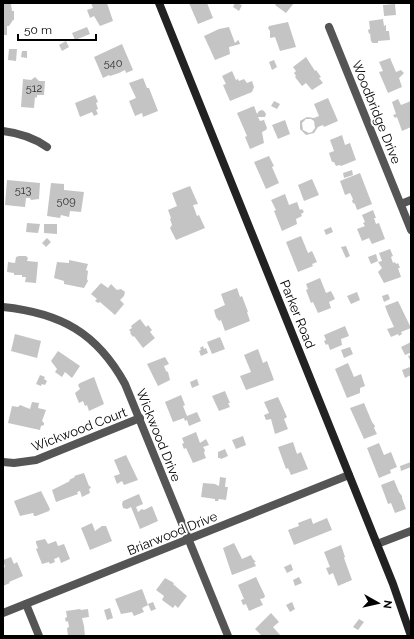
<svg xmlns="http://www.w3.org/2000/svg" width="414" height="639" font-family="Raleway,sans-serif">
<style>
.building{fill:#c4c4c4;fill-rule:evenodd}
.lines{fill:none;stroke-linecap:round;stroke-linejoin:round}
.street{stroke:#555;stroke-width:8}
.secondary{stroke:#222;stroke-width:8}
.labels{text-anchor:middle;stroke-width:4;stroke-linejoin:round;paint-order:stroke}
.number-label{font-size:11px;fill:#313131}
.street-label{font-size:13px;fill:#000;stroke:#fff}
</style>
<rect width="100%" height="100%" fill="#fff"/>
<g class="building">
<path d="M 91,3 L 107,3 L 113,21 L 100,26 L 94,16 L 90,18 L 87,10 L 93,8 Z"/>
<path d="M 189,3 L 207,3 L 213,18 L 198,24 Z"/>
<path d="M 235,3 L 242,5 L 239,11 L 233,7 Z"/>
<path d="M 277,3 L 294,3 L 286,13 L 275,5 Z"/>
<path d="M 4,4 L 11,4 L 12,11 L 14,11 L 14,20 L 13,20 L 9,26 L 7,26 L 7,35 L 3,35 Z"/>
<path d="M 395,4 L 396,15 L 384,16 L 383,5 Z"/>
<path d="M 383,19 L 384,26 L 386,25 L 386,31 L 389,31 L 390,40 L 378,41 L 378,43 L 372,43 L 372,41 L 371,42 L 370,33 L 369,34 L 368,30 L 370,29 L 369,21 Z"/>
<path d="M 288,22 L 296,47 L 280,51 L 275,37 L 270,38 L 270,31 L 268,28 L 269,26 Z"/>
<path d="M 87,27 L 90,34 L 75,40 L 72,33 Z"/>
<path d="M 229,27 L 235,43 L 238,40 L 239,41 L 240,44 L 229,47 L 230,54 L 215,60 L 204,36 L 219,29 Z"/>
<path d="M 66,41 L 69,47 L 62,51 L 59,45 Z"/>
<path d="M 122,44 L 133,70 L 126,73 L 125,70 L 119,73 L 110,76 L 109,75 L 103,78 L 94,57 Z"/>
<path d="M 9,49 L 17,49 L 16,61 L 8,60 Z"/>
<path d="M 22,51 L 27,51 L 27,58 L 21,57 Z"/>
<path d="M 306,57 L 315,71 L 316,70 L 321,77 L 319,78 L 323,83 L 312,90 L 306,83 L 302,86 L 295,77 L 296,76 L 294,73 L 296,71 L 293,67 Z"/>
<path d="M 390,58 L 396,72 L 401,70 L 404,73 L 399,78 L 402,87 L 388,93 L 379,72 L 383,71 L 379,62 Z"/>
<path d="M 274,60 L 277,67 L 272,70 L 269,62 Z"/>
<path d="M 232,71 L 236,80 L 238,79 L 239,81 L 244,79 L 247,83 L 252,81 L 254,87 L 252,92 L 230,101 L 223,85 L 226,84 L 222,76 Z"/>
<path d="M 35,77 L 39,81 L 45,81 L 44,95 L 37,95 L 37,98 L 35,97 L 34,108 L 21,107 L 23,79 L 31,80 Z"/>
<path d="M 143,78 L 147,88 L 149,88 L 158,111 L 143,117 L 142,113 L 135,116 L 129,101 L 136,98 L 129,83 Z"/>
<path d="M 95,95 L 98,102 L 96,103 L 98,109 L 96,110 L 98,114 L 94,116 L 92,112 L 80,117 L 75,103 Z"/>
<path d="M 328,98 L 338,121 L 324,127 L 323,125 L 318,127 L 314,133 L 306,135 L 300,129 L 300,121 L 307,117 L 314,118 L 319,116 L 314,104 ZM 306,119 L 311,119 L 314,121 L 315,128 L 312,132 L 309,133 L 303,130 L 302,123 Z"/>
<path d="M 398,99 L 401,105 L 411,101 L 411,127 L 402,131 L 397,117 L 395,118 L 393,115 L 396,114 L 392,102 Z"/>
<path d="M 274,101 L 280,104 L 277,109 L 271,106 Z"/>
<path d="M 254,106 L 257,114 L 259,111 L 262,110 L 264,111 L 266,114 L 265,117 L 258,117 L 260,121 L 264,120 L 267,128 L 266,130 L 262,132 L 264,143 L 250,149 L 245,137 L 247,136 L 237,113 Z"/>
<path d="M 285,120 L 290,134 L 278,139 L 272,125 Z"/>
<path d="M 342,135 L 345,145 L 350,143 L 356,160 L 341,166 L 340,165 L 336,166 L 334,162 L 332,162 L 329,153 L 334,151 L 330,140 Z"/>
<path d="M 269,156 L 274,166 L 272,167 L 279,183 L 266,189 L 254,162 Z"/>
<path d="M 352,170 L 353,175 L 344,178 L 343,173 Z"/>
<path d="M 360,173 L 372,204 L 357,210 L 355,204 L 353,203 L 352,201 L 353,199 L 350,193 L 345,195 L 340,181 Z"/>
<path d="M 312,179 L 319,195 L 304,201 L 298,185 Z"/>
<path d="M 7,180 L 40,183 L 39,199 L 31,200 L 30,198 L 26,198 L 25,207 L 5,205 Z"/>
<path d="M 51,183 L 64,184 L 64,190 L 84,192 L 81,212 L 70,211 L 69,217 L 61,215 L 60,218 L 47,216 Z"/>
<path d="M 190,186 L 198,204 L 193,205 L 197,216 L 199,215 L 205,228 L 176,240 L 170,228 L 172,225 L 170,219 L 171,218 L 168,210 L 177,206 L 172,193 Z"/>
<path d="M 285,194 L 289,205 L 297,202 L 300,210 L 302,209 L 304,212 L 301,214 L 302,216 L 296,219 L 297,224 L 282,231 L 274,211 L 276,210 L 271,200 Z"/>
<path d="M 373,210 L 376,218 L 374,218 L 376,224 L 379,223 L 385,239 L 372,244 L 369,238 L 362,241 L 357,229 L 365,226 L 363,223 L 365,222 L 362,215 Z"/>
<path d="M 27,223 L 40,224 L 38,233 L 26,232 Z"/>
<path d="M 44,224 L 57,224 L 57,234 L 44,233 Z"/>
<path d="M 331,227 L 333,232 L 326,235 L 324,230 Z"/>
<path d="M 301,236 L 308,253 L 312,251 L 317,262 L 312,264 L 313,266 L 298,272 L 286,242 Z"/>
<path d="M 47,238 L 51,242 L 46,247 L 42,243 Z"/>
<path d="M 346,246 L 350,256 L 346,258 L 341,247 Z"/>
<path d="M 390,249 L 393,256 L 391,257 L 393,263 L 395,262 L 396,264 L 398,263 L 400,268 L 398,268 L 401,277 L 384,283 L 378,272 L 382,268 L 378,262 L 382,261 L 379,253 Z"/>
<path d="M 376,254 L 378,261 L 371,264 L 368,257 Z"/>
<path d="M 19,256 L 26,256 L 28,258 L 27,261 L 38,262 L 36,283 L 25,282 L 26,277 L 22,277 L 22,275 L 14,275 L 14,273 L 7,272 L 8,262 L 15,263 L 16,257 Z"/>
<path d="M 69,260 L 88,264 L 86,270 L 88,271 L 87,279 L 88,281 L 84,288 L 64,284 L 64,281 L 54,278 L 57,262 L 69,263 Z"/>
<path d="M 320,278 L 326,293 L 331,291 L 335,299 L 329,302 L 331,308 L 318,313 L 313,302 L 311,303 L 306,290 L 308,289 L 306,284 Z"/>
<path d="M 101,283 L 108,288 L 111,284 L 117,290 L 121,289 L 125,292 L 124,296 L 120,300 L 124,304 L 115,315 L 100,302 L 98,303 L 95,301 L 97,299 L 91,294 Z"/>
<path d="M 237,288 L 240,297 L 242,296 L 248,312 L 247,312 L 250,321 L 225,331 L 221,320 L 219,321 L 216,317 L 214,310 L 225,305 L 221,294 Z"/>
<path d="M 357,292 L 360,300 L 351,304 L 347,296 Z"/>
<path d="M 388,294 L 390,299 L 384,302 L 382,296 Z"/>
<path d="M 398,301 L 411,328 L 401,332 L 402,334 L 399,336 L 398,334 L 391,337 L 387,329 L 394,327 L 388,314 L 385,306 Z"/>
<path d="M 140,319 L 146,327 L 148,325 L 152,330 L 150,332 L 155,338 L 143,348 L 134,336 L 133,337 L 130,333 L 131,332 L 129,330 L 132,328 L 131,326 Z"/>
<path d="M 345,326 L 349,336 L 341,339 L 342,345 L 330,350 L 328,344 L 326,345 L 324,341 L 326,340 L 324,335 Z"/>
<path d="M 15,334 L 41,341 L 37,358 L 11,351 Z"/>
<path d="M 220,337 L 225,349 L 212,354 L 207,342 Z"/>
<path d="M 411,342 L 411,362 L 408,356 L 411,355 L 410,353 L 405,355 L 401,347 Z"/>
<path d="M 203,346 L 204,349 L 206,348 L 208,353 L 201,356 L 199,351 L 201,350 L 200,348 Z"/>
<path d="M 350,347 L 353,354 L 344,358 L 341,350 Z"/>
<path d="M 258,349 L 263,363 L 267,361 L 274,380 L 246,390 L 240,376 L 251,372 L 244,355 Z"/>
<path d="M 58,351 L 80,366 L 72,378 L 65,372 L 62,377 L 55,372 L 57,369 L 51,361 Z"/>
<path d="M 165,357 L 169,364 L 164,366 L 166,371 L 168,372 L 170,380 L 158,386 L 147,364 Z"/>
<path d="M 348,363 L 354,377 L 361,374 L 365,386 L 360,388 L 360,393 L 347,398 L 335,369 Z"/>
<path d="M 410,367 L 411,375 L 405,378 L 402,370 Z"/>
<path d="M 40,375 L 45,377 L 44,379 L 47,381 L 45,385 L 42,384 L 41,386 L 36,384 Z"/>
<path d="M 94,377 L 104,404 L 89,411 L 87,405 L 85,406 L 83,401 L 79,403 L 75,393 L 80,389 L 78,385 L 80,383 Z"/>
<path d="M 197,379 L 199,385 L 192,388 L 190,382 Z"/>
<path d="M 225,391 L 230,403 L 228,403 L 230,407 L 219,411 L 212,396 Z"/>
<path d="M 181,395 L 185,405 L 183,406 L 187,416 L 197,412 L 201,421 L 189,426 L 187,420 L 185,421 L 184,418 L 173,422 L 165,402 Z"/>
<path d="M 278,397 L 287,417 L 284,419 L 288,429 L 275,434 L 271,419 L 266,420 L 264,415 L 269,413 L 264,402 Z"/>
<path d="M 32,402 L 39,403 L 38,408 L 46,410 L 42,421 L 44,423 L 44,425 L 41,426 L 40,430 L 8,423 L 12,406 L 18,407 L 20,405 L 30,409 Z"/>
<path d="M 364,403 L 372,422 L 375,426 L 374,428 L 377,434 L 364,439 L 350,408 Z"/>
<path d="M 196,432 L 200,443 L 206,439 L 209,445 L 203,447 L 205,450 L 204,453 L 206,458 L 193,463 L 186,448 L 184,449 L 182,444 L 184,443 L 182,438 Z"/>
<path d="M 243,436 L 246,445 L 236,449 L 232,440 Z"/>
<path d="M 293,442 L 297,454 L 301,452 L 308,469 L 291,475 L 288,468 L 286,469 L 278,447 Z"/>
<path d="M 379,443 L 384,455 L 391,452 L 397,467 L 390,470 L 391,473 L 379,478 L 367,448 Z"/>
<path d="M 225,449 L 228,456 L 221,459 L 220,458 L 218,458 L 218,452 Z"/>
<path d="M 126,455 L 138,480 L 124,485 L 122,481 L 117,484 L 114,476 L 120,474 L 114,460 Z"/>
<path d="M 411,462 L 411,467 L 401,471 L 400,466 Z"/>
<path d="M 84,473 L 89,486 L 90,486 L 91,488 L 89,489 L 90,493 L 82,497 L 80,491 L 77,492 L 78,494 L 56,502 L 52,490 L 70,481 L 69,480 L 75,477 L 74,476 Z"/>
<path d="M 220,477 L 226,478 L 225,487 L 228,487 L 226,500 L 219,499 L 218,501 L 215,501 L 215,499 L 201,497 L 203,483 L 215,484 L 219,486 Z"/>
<path d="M 394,480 L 399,492 L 402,496 L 402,498 L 406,509 L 395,513 L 391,503 L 388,504 L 381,485 Z"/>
<path d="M 41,491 L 50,509 L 49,511 L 36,516 L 34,516 L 33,513 L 20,516 L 14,501 Z"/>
<path d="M 139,494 L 143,504 L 136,507 L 138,512 L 142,509 L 144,510 L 152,506 L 158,521 L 140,529 L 131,507 L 127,509 L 123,508 L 122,504 L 123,501 Z"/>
<path d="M 311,518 L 313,524 L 327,518 L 332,530 L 294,545 L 288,530 L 299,526 L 298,523 Z"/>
<path d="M 92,523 L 95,531 L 102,526 L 106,526 L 112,541 L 90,550 L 81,528 Z"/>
<path d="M 45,539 L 48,544 L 56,541 L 58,546 L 64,544 L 70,559 L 61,563 L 59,557 L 54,559 L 55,562 L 50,564 L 49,562 L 42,564 L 36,549 L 38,548 L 36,543 L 36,541 Z"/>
<path d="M 234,543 L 242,559 L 251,555 L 253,559 L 256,562 L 254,562 L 256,566 L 232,575 L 223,548 Z"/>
<path d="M 341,545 L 345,557 L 344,558 L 352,580 L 338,586 L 333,573 L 329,575 L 326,568 L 330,567 L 324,552 Z"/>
<path d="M 11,557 L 14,564 L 17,562 L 23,576 L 9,582 L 10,583 L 3,586 L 3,568 L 5,567 L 3,560 Z"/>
<path d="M 291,564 L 293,570 L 287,573 L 284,567 Z"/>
<path d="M 256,577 L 265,596 L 264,598 L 260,599 L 263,605 L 249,611 L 246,604 L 243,605 L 241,600 L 244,599 L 238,585 Z"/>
<path d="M 299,577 L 302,583 L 295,586 L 293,580 Z"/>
<path d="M 165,578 L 174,583 L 173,584 L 187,596 L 178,608 L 175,605 L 173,608 L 162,600 L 164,596 L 156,590 Z"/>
<path d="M 142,589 L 148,605 L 142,608 L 144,612 L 134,616 L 132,612 L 121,614 L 115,599 Z"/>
<path d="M 153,602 L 156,609 L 151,611 L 148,604 Z"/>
<path d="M 292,602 L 295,609 L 290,612 L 286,605 Z"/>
<path d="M 110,608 L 113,618 L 107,620 L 104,610 Z"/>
<path d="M 80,609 L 81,610 L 88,609 L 89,617 L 82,618 L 84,626 L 85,636 L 68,636 L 67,628 L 69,627 L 68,621 L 66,622 L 65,618 L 67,617 L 66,611 Z"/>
<path d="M 271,613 L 279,622 L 273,627 L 281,636 L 262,636 L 255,629 Z"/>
<path d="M 359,619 L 364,622 L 358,630 L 353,627 Z"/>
</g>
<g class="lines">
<g class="street">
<path d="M 329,27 L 411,230"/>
<path d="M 3,131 C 19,133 33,137 47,147"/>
<path d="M 401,204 L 411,200"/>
<path d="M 3,307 C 61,313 97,333 125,384 L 228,636"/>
<path d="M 3,462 L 14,463 L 36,460 L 140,418"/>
<path d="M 377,544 L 411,531"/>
<path d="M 26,604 L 39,636"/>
<path d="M 3,613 L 349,475"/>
</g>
<path class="secondary" d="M 159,3 L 393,584 L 411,636"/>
</g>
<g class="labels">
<g class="number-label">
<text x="113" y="67">540</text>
<text x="34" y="92">512</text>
<text x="23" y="194">513</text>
<text x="66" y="205">509</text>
</g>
<g class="street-label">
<text transform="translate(377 112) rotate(68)" y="5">Woodbridge Drive</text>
<text transform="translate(298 314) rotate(68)" y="5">Parker Road</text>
<text transform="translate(79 429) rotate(-21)" y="5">Wickwood Court</text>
<text transform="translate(159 435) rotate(68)" y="5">Wickwood Drive</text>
<text transform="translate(172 533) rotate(-22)" y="5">Briarwood Drive</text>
</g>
</g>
<rect width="414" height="639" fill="none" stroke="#000000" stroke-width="8"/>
<g transform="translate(378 603) rotate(98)" stroke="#ffffff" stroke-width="3" paint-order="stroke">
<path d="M0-3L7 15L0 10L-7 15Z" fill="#000000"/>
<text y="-6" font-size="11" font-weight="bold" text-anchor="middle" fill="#000000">N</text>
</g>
<path d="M18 34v6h78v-6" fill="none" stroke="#000000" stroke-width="2"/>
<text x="24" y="34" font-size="12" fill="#000000" stroke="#ffffff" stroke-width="3" paint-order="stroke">50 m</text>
</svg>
